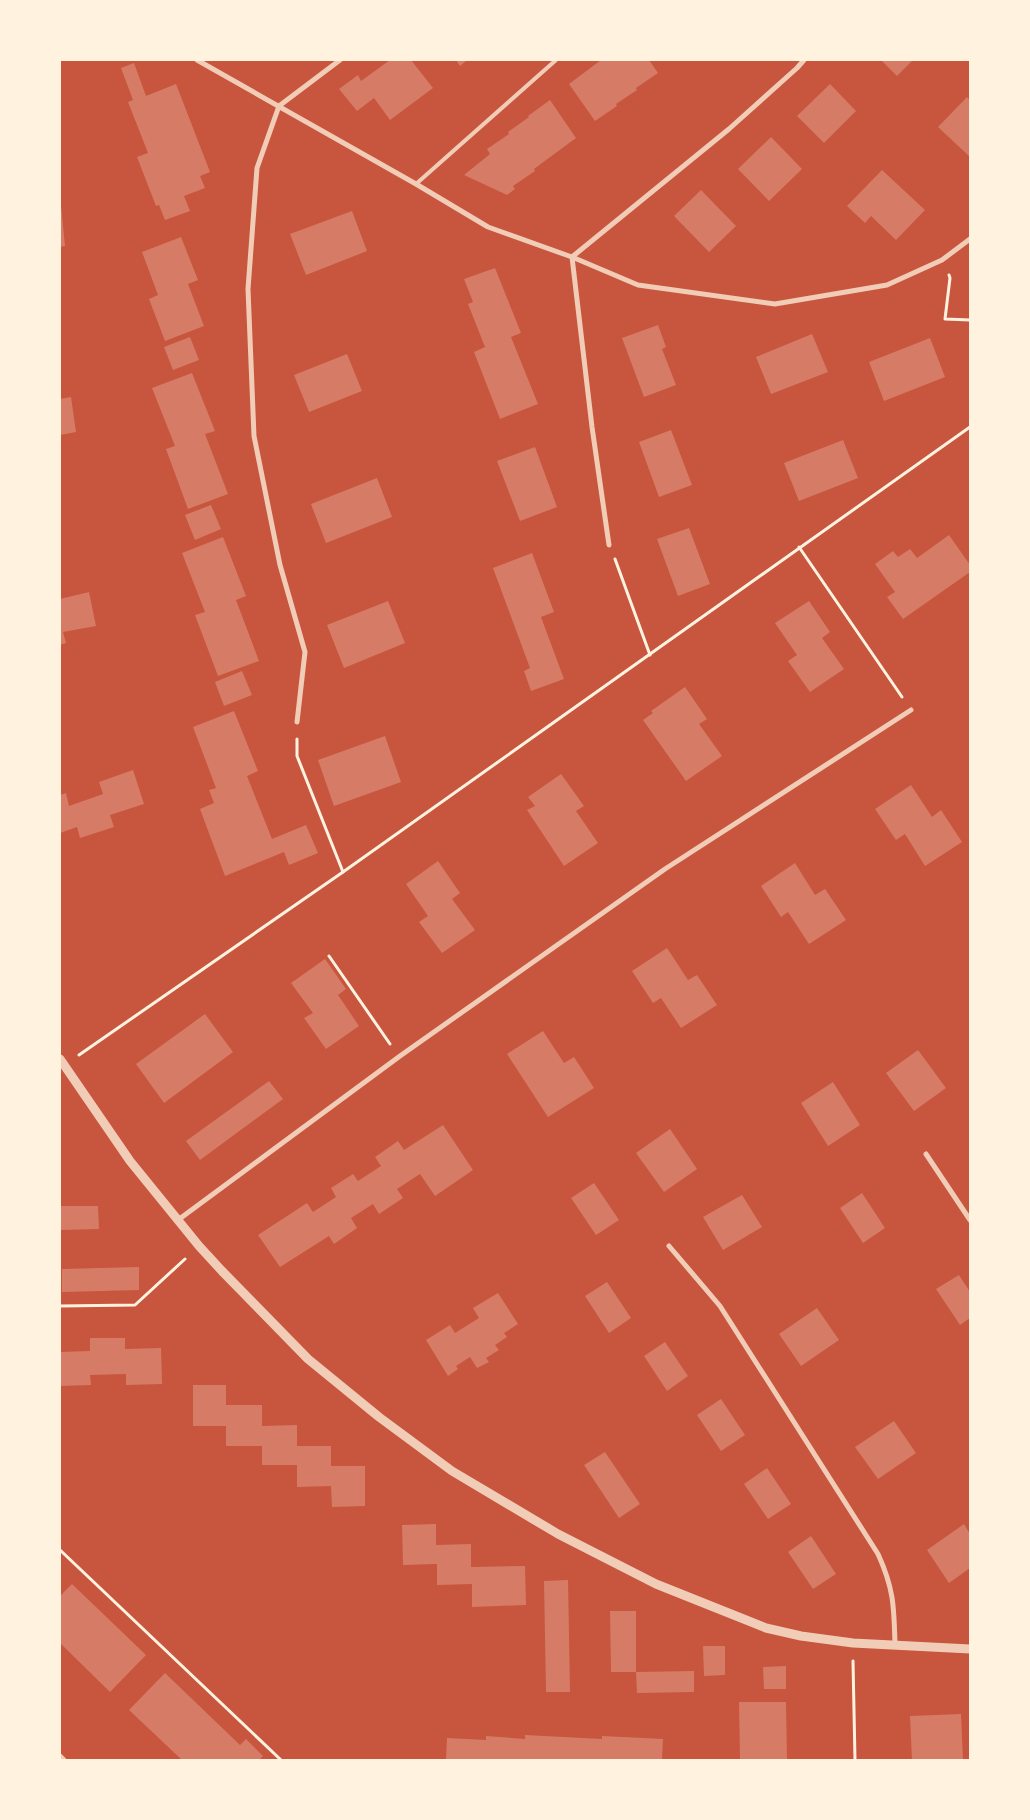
<svg xmlns="http://www.w3.org/2000/svg" width="1030" height="1820" font-family="'Fira Sans Condensed',sans-serif">
<style>
.building{fill:#d67c66}
.lines{fill:none;stroke-linecap:round;stroke-linejoin:round}
.path{stroke:#fff3e0;stroke-width:3}
.service{stroke:#f1ccb7;stroke-width:4}
.minor{stroke:#f1ccb7;stroke-width:5}
.tertiary{stroke:#f1ccb7;stroke-width:9}
</style>
<rect width="100%" height="100%" fill="#c8553d"/>
<g class="building">
<path d="M 390,60 L 411,60 L 433,88 L 390,120 L 374,98 L 357,111 L 339,89 L 358,75 L 361,81 Z"/>
<path d="M 456,60 L 467,60 L 460,66 Z"/>
<path d="M 601,60 L 649,60 L 658,73 L 636,88 L 637,90 L 616,104 L 617,106 L 595,121 L 569,84 Z"/>
<path d="M 881,60 L 913,60 L 897,76 Z"/>
<path d="M 134,63 L 146,96 L 176,84 L 210,172 L 200,176 L 205,188 L 184,196 L 190,211 L 165,220 L 159,205 L 156,206 L 137,157 L 148,153 L 128,102 L 133,100 L 121,68 Z"/>
<path d="M 830,84 L 856,111 L 824,143 L 797,116 Z"/>
<path d="M 967,97 L 970,101 L 970,157 L 938,127 Z"/>
<path d="M 550,100 L 576,138 L 534,169 L 535,171 L 513,186 L 515,189 L 507,195 L 464,175 L 490,154 L 487,149 L 509,134 L 508,132 L 529,117 L 528,116 Z"/>
<path d="M 771,137 L 802,169 L 769,201 L 738,169 Z"/>
<path d="M 882,170 L 925,210 L 896,240 L 871,216 L 865,223 L 847,206 Z"/>
<path d="M 701,190 L 736,226 L 709,252 L 674,216 Z"/>
<path d="M 60,205 L 61,205 L 65,246 L 60,247 Z"/>
<path d="M 352,211 L 367,251 L 306,275 L 290,234 Z"/>
<path d="M 181,237 L 198,280 L 188,284 L 204,326 L 165,341 L 149,299 L 158,295 L 142,252 Z"/>
<path d="M 495,268 L 521,333 L 511,337 L 538,404 L 500,419 L 474,352 L 485,347 L 468,304 L 473,302 L 464,279 Z"/>
<path d="M 658,325 L 666,347 L 662,349 L 676,385 L 644,397 L 622,338 Z"/>
<path d="M 812,334 L 828,372 L 771,394 L 756,357 Z"/>
<path d="M 190,337 L 199,360 L 173,370 L 164,347 Z"/>
<path d="M 930,338 L 945,377 L 884,401 L 869,362 Z"/>
<path d="M 347,354 L 362,391 L 309,412 L 294,375 Z"/>
<path d="M 192,373 L 215,431 L 205,434 L 228,494 L 188,509 L 166,449 L 175,446 L 152,388 Z"/>
<path d="M 71,397 L 76,432 L 60,435 L 60,399 Z"/>
<path d="M 671,430 L 692,485 L 659,497 L 639,442 Z"/>
<path d="M 843,440 L 858,478 L 799,501 L 784,463 Z"/>
<path d="M 535,447 L 557,507 L 520,521 L 497,461 Z"/>
<path d="M 377,478 L 392,517 L 326,543 L 311,504 Z"/>
<path d="M 211,505 L 221,529 L 195,540 L 185,515 Z"/>
<path d="M 689,528 L 710,584 L 678,596 L 657,539 Z"/>
<path d="M 949,535 L 970,565 L 970,572 L 903,619 L 887,597 L 895,592 L 875,564 L 893,551 L 898,557 L 910,549 L 917,558 Z"/>
<path d="M 223,537 L 246,596 L 236,600 L 259,661 L 218,676 L 195,615 L 205,612 L 182,553 Z"/>
<path d="M 532,553 L 554,612 L 541,617 L 564,679 L 531,691 L 524,671 L 530,668 L 493,568 Z"/>
<path d="M 89,592 L 96,626 L 63,632 L 66,643 L 60,645 L 60,599 Z"/>
<path d="M 388,601 L 405,643 L 344,668 L 327,625 Z"/>
<path d="M 809,601 L 830,632 L 822,638 L 844,669 L 810,692 L 788,661 L 797,655 L 775,623 Z"/>
<path d="M 242,671 L 252,695 L 224,706 L 215,682 Z"/>
<path d="M 685,687 L 707,719 L 699,724 L 722,756 L 686,781 L 643,720 L 653,713 L 651,711 Z"/>
<path d="M 234,711 L 258,771 L 247,776 L 272,839 L 306,825 L 318,853 L 289,865 L 284,852 L 225,876 L 200,809 L 214,803 L 209,790 L 216,788 L 193,727 Z"/>
<path d="M 385,736 L 401,782 L 334,806 L 318,760 Z"/>
<path d="M 133,770 L 144,804 L 110,815 L 114,827 L 80,838 L 77,827 L 60,833 L 60,795 L 66,793 L 69,806 L 103,794 L 99,782 Z"/>
<path d="M 561,774 L 584,806 L 576,811 L 598,843 L 564,866 L 527,810 L 535,806 L 528,797 Z"/>
<path d="M 911,785 L 932,817 L 941,810 L 962,842 L 925,866 L 905,834 L 896,840 L 875,809 Z"/>
<path d="M 438,861 L 460,893 L 452,899 L 475,930 L 442,953 L 419,922 L 428,916 L 406,884 Z"/>
<path d="M 795,863 L 815,895 L 825,889 L 846,920 L 809,944 L 788,912 L 781,917 L 761,886 Z"/>
<path d="M 667,948 L 688,980 L 697,975 L 717,1005 L 681,1028 L 661,998 L 653,1003 L 632,971 Z"/>
<path d="M 325,959 L 346,989 L 338,995 L 359,1026 L 326,1049 L 304,1018 L 313,1013 L 291,983 Z"/>
<path d="M 205,1014 L 233,1052 L 164,1103 L 136,1064 Z"/>
<path d="M 543,1031 L 564,1063 L 574,1057 L 594,1088 L 548,1117 L 507,1054 Z"/>
<path d="M 918,1050 L 946,1088 L 914,1111 L 886,1073 Z"/>
<path d="M 269,1081 L 283,1099 L 200,1160 L 186,1141 Z"/>
<path d="M 833,1082 L 860,1125 L 828,1146 L 801,1103 Z"/>
<path d="M 443,1125 L 473,1170 L 435,1196 L 420,1174 L 397,1189 L 403,1198 L 379,1214 L 373,1204 L 351,1218 L 357,1228 L 334,1244 L 329,1236 L 280,1267 L 258,1235 L 307,1203 L 313,1212 L 336,1197 L 331,1188 L 353,1174 L 358,1181 L 381,1166 L 375,1157 L 398,1141 L 404,1150 Z"/>
<path d="M 670,1129 L 697,1169 L 664,1192 L 636,1153 Z"/>
<path d="M 594,1183 L 619,1220 L 596,1235 L 571,1198 Z"/>
<path d="M 862,1193 L 885,1228 L 863,1243 L 840,1208 Z"/>
<path d="M 742,1195 L 762,1227 L 723,1250 L 703,1217 Z"/>
<path d="M 60,1206 L 98,1206 L 99,1229 L 60,1230 Z"/>
<path d="M 139,1267 L 139,1290 L 62,1292 L 62,1269 Z"/>
<path d="M 959,1275 L 970,1292 L 970,1318 L 960,1325 L 936,1289 Z"/>
<path d="M 607,1282 L 631,1318 L 609,1333 L 585,1296 Z"/>
<path d="M 498,1293 L 518,1324 L 504,1333 L 507,1337 L 495,1345 L 499,1350 L 486,1358 L 489,1362 L 477,1368 L 470,1357 L 456,1366 L 458,1369 L 448,1376 L 426,1340 L 450,1325 L 455,1333 L 479,1318 L 473,1308 Z"/>
<path d="M 817,1308 L 839,1340 L 801,1366 L 779,1334 Z"/>
<path d="M 90,1338 L 125,1338 L 125,1349 L 161,1348 L 162,1384 L 126,1385 L 126,1374 L 90,1375 L 91,1385 L 60,1386 L 60,1352 L 90,1351 Z"/>
<path d="M 665,1342 L 688,1376 L 667,1391 L 644,1356 Z"/>
<path d="M 193,1385 L 226,1385 L 226,1405 L 262,1405 L 262,1426 L 297,1425 L 297,1446 L 331,1446 L 331,1466 L 365,1466 L 365,1506 L 332,1507 L 331,1486 L 297,1487 L 297,1465 L 262,1465 L 262,1446 L 226,1446 L 226,1426 L 193,1426 Z"/>
<path d="M 721,1399 L 745,1435 L 721,1451 L 697,1415 Z"/>
<path d="M 894,1421 L 916,1453 L 878,1479 L 855,1447 Z"/>
<path d="M 605,1452 L 640,1504 L 619,1518 L 584,1465 Z"/>
<path d="M 767,1468 L 791,1504 L 768,1519 L 744,1484 Z"/>
<path d="M 436,1524 L 436,1545 L 471,1544 L 471,1567 L 525,1566 L 526,1605 L 472,1607 L 472,1584 L 437,1585 L 437,1564 L 403,1565 L 402,1525 Z"/>
<path d="M 964,1524 L 970,1534 L 970,1568 L 949,1583 L 927,1550 Z"/>
<path d="M 811,1536 L 836,1574 L 813,1589 L 788,1552 Z"/>
<path d="M 568,1580 L 570,1692 L 546,1692 L 544,1581 Z"/>
<path d="M 72,1584 L 146,1655 L 110,1692 L 60,1643 L 60,1596 Z"/>
<path d="M 610,1611 L 636,1611 L 636,1672 L 611,1672 Z"/>
<path d="M 703,1646 L 725,1646 L 725,1675 L 704,1676 Z"/>
<path d="M 786,1666 L 786,1689 L 764,1689 L 763,1667 Z"/>
<path d="M 694,1671 L 694,1692 L 637,1693 L 636,1672 Z"/>
<path d="M 165,1673 L 240,1745 L 246,1739 L 263,1756 L 259,1760 L 182,1760 L 129,1710 Z"/>
<path d="M 739,1702 L 786,1702 L 787,1760 L 740,1760 Z"/>
<path d="M 961,1714 L 963,1760 L 912,1760 L 910,1716 Z"/>
<path d="M 525,1735 L 602,1739 L 602,1736 L 663,1739 L 662,1760 L 446,1760 L 447,1738 L 486,1740 L 486,1736 L 525,1739 Z"/>
</g>
<g class="lines">
<g class="path">
<path d="M 949,275 L 950,278 L 945,319 L 970,320"/>
<path d="M 799,547 L 902,697"/>
<path d="M 615,559 L 650,655"/>
<path d="M 297,739 L 297,756 L 343,872"/>
<path d="M 329,956 L 390,1044"/>
<path d="M 79,1055 L 343,872 L 970,427"/>
<path d="M 60,1306 L 135,1305 L 185,1259"/>
<path d="M 60,1550 L 281,1760"/>
<path d="M 853,1661 L 855,1760"/>
</g>
<path class="service" d="M 416,184 L 556,60"/>
<g class="minor">
<path d="M 197,60 L 416,184 L 488,227 L 572,257 L 638,285 L 775,304 L 887,285 L 942,260 L 970,239"/>
<path d="M 609,545 L 592,427 L 572,257 L 729,129 L 797,68 L 804,60"/>
<path d="M 297,722 L 305,652 L 280,565 L 254,436 L 248,289 L 257,168 L 279,106 L 340,60"/>
<path d="M 926,1154 L 970,1220"/>
<path d="M 178,1220 L 400,1056 L 665,869 L 911,710"/>
<path d="M 669,1246 L 720,1306 L 878,1554 C 894,1589 894,1607 895,1645"/>
<path d="M 60,1756 L 64,1760"/>
</g>
<path class="tertiary" d="M 60,1059 L 130,1161 L 199,1246 L 222,1271 L 308,1359 L 379,1417 L 452,1471 L 558,1534 L 656,1584 L 766,1628 L 801,1636 L 853,1643 L 970,1649"/>
</g>
<rect width="1030" height="1820" fill="none" stroke="#fff3e0" stroke-width="122"/>
</svg>
